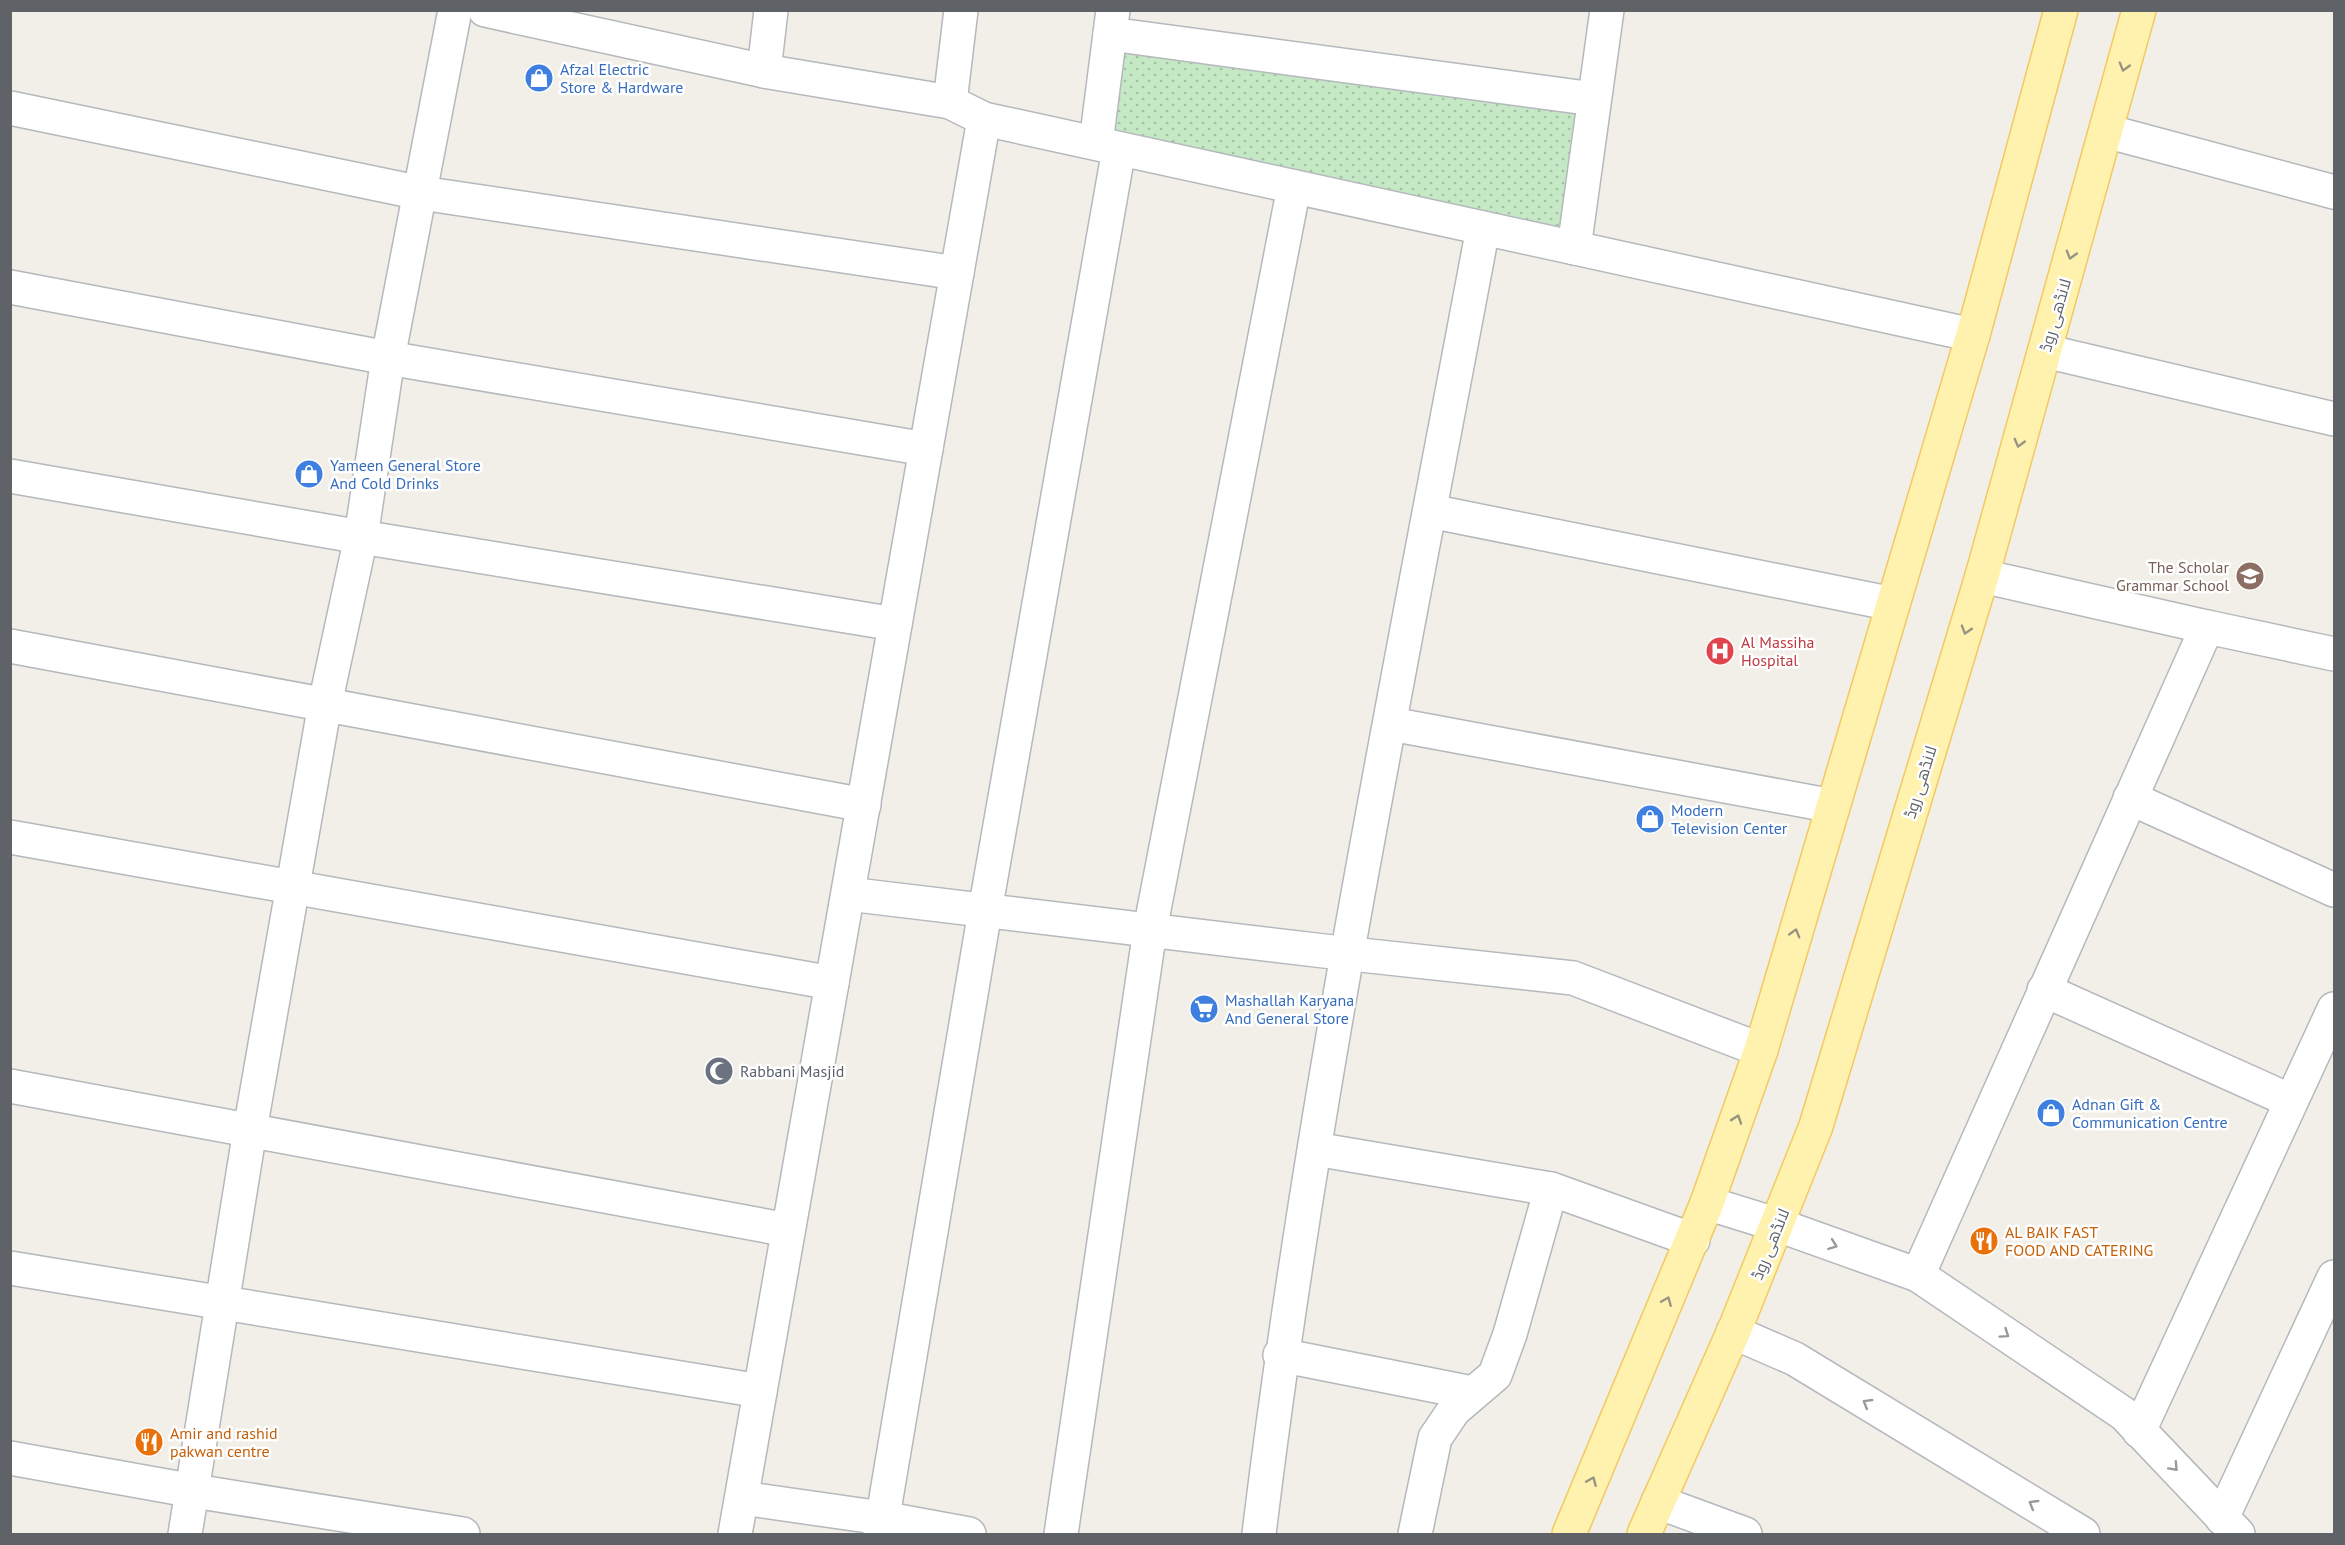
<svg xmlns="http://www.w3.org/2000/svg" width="2345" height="1545" font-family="'PT Sans',Cairo,sans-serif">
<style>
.park{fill:url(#park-dots)}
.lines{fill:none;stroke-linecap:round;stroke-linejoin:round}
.minor-casing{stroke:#b5b8bc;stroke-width:36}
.tertiary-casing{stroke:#b5b8bc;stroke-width:36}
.primary-casing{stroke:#f2c960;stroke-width:36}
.minor{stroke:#fff;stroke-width:33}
.tertiary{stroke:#fff;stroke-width:33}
.primary{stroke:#fff2af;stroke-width:33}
.oneway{stroke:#979581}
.oneway2{stroke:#979a9d}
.labels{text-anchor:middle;stroke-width:5;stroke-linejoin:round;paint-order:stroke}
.shop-label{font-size:16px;fill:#366cbe;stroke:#fff;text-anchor:start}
.street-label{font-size:16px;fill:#5f6368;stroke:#fff}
.education-label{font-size:16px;fill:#785e54;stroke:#fff;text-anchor:end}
.health-label{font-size:16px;fill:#be3a42;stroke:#fff;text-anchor:start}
.worship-label{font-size:16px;fill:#5b616d;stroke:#fff;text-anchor:start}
.food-label{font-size:16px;fill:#c56008;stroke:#fff;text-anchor:start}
</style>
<defs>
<pattern id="park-dots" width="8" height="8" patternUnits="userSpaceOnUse" patternTransform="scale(1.5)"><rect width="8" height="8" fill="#c5e8c5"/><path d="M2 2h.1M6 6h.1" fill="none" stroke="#a3c0a4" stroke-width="1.8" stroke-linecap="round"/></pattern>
</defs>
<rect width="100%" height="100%" fill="#f1efe8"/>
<path class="park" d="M 1110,34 L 1594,99 L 1574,248 L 1096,143 Z"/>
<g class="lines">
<g class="minor-casing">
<g id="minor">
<path d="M 1110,34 L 1594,99"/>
<path d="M 764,71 L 771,10"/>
<path d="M 950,102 L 961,10"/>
<path d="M 10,108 L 421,193 L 957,273"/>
<path d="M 2106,131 L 2334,192"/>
<path d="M 1574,248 L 1607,10"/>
<path d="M 10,287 L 388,358 L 926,449"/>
<path d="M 2045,351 L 2334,419"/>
<path d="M 10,476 L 361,537 L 895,624"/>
<path d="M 1430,511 L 1893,604"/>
<path d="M 2207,627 L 2334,654"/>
<path d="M 10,646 L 864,805"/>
<path d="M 1391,724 L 1833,806"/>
<path d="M 2130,798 L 2334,890"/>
<path d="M 10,837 L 832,983"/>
<path d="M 848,894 L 1324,951 L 1573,978 L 1761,1050"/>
<path d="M 2044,990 L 2291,1101"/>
<path d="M 10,1086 L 788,1230"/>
<path d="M 1315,1149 L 1551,1189 L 1693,1240"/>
<path d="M 1707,1203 L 1778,1225 L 1918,1275 L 2124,1414 L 2238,1534"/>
<path d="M 10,1268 L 760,1391"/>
<path d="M 1918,1275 L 2207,627 L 1982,576"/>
<path d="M 1733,1332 L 1795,1359 L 2083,1534"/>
<path d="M 1280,1355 L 1472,1393"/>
<path d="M 2139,1431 L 2334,1009"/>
<path d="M 10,1458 L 194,1491 L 463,1534"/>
<path d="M 742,1498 L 882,1518 L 969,1534"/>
<path d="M 1658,1502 L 1745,1534"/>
<path d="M 2222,1518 L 2334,1277"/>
<path d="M 185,1534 L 250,1130 L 325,704 L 361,537 L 388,358 L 455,10"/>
<path d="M 735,1534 L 984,119"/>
<path d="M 880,1534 L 985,911 L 1119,149"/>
<path d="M 1061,1534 L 1150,930 L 1294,187"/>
<path d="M 1259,1534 C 1312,1096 1402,662 1483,228"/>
<path d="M 1415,1534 L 1435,1438 L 1454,1410 L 1495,1375 L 1510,1334 L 1551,1189"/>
</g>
</g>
<g class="tertiary-casing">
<g id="tertiary">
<path d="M 485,10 L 764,71 L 950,102 L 984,119 L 1973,335"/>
<path d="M 1096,143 L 1113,10"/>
</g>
</g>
<g class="primary-casing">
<g id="primary">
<path d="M 1569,1534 L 1707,1203 L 1761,1050 L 1973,335 L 2061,10"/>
<path d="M 1644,1534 L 1736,1326 L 1816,1126 L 1982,576 L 2139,10"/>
</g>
</g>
<use href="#minor" class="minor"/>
<use href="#tertiary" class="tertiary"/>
<use href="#primary" class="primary"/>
</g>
<defs><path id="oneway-chevron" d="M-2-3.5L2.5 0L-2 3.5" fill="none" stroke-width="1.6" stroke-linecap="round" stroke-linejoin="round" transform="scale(1.5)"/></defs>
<g class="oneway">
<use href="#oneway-chevron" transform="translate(2124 67) rotate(106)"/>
<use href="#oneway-chevron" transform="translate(2071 255) rotate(106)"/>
<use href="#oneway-chevron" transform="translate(2019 443) rotate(105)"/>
<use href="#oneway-chevron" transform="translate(1966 630) rotate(107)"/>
<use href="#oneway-chevron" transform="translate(1795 933) rotate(-74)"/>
<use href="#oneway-chevron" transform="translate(1737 1119) rotate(-71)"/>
<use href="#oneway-chevron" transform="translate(1667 1301) rotate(-67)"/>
<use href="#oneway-chevron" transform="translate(1592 1481) rotate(-67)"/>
</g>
<g class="oneway2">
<use href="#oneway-chevron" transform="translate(1833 1245) rotate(20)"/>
<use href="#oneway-chevron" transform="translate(2005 1334) rotate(34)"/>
<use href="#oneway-chevron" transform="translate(1867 1403) rotate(-149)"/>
<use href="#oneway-chevron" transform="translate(2174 1467) rotate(47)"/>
<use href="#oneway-chevron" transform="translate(2033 1504) rotate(-149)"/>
</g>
<defs>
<g id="shop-disc" transform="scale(1.5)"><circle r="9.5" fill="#3f7fe0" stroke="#fff"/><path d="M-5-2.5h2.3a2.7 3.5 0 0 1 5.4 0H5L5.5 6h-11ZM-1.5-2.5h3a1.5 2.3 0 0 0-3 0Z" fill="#fff"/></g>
<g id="school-disc" transform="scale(1.5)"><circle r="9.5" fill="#8d6e63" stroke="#fff"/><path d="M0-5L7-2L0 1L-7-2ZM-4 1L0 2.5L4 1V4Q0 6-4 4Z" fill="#fff"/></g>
<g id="hospital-disc" transform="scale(1.5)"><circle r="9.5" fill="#e0444e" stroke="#fff"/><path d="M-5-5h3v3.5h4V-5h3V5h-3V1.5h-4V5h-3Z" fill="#fff"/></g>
<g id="supermarket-disc" transform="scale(1.5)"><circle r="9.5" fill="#3f7fe0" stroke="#fff"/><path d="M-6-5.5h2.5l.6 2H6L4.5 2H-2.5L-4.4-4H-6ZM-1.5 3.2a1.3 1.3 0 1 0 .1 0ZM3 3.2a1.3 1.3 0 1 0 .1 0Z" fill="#fff"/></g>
<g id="mosque-disc" transform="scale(1.5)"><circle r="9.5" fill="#6b7280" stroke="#fff"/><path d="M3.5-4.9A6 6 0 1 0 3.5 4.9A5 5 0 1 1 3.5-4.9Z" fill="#fff"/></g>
<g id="restaurant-disc" transform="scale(1.5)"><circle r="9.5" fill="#e8710a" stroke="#fff"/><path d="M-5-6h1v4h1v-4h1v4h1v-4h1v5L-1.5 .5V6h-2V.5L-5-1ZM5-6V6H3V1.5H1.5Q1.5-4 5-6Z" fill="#fff"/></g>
</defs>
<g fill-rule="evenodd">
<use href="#shop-disc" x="539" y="78"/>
<use href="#shop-disc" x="309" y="474"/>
<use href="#school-disc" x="2250" y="576"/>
<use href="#hospital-disc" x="1720" y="651"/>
<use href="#shop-disc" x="1650" y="819"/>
<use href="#supermarket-disc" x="1204" y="1009"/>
<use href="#mosque-disc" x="719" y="1071"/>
<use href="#shop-disc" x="2051" y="1113"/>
<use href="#restaurant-disc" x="1984" y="1241"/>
<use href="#restaurant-disc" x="149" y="1442"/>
</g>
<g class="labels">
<g class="shop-label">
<text x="560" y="75">Afzal Electric<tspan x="560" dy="18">Store &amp; Hardware</tspan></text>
<text x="330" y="471">Yameen General Store<tspan x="330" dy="18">And Cold Drinks</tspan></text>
<text x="1671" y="816">Modern<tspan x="1671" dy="18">Television Center</tspan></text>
<text x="1225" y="1006">Mashallah Karyana<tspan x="1225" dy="18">And General Store</tspan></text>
<text x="2072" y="1110">Adnan Gift &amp;<tspan x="2072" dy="18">Communication Centre</tspan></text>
</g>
<g class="street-label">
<text transform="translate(2055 315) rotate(-74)" y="6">لانڈھی روڈ</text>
<text transform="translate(1920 782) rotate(-73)" y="6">لانڈھی روڈ</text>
<text transform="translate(1770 1244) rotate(-68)" y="6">لانڈھی روڈ</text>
</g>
<g class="education-label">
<text x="2229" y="573">The Scholar<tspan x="2229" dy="18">Grammar School</tspan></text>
</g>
<g class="health-label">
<text x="1741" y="648">Al Massiha<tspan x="1741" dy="18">Hospital</tspan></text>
</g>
<g class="worship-label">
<text x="740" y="1077">Rabbani Masjid</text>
</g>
<g class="food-label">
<text x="2005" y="1238">AL BAIK FAST<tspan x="2005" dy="18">FOOD AND CATERING</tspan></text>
<text x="170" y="1439">Amir and rashid<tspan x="170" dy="18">pakwan centre</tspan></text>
</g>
</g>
<rect width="2345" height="1545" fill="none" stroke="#5f6368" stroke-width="24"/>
</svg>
